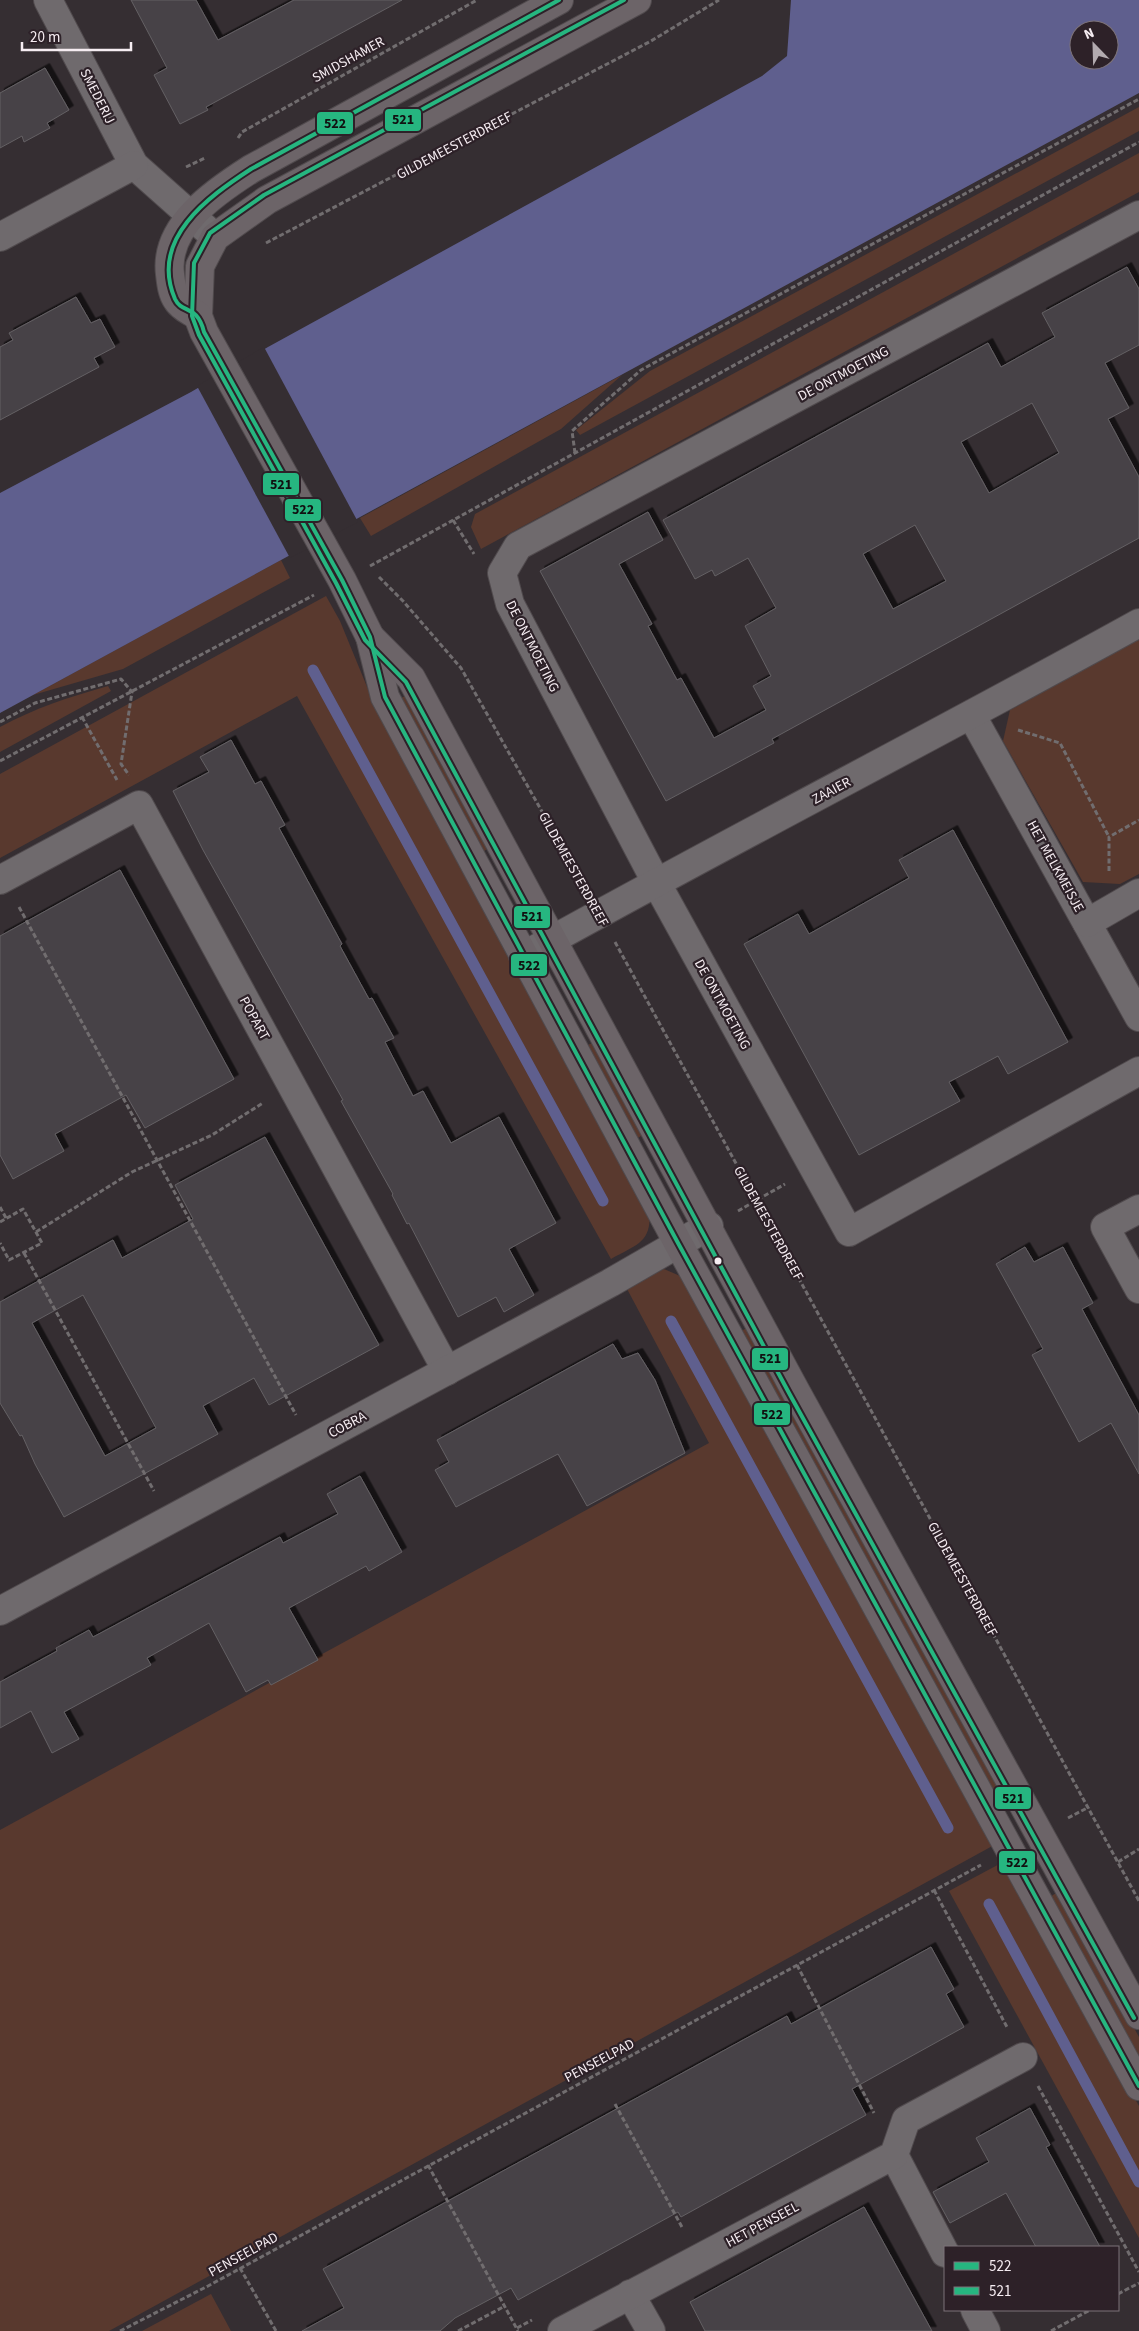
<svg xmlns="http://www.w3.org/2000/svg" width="1139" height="2331" font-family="'Source Sans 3',sans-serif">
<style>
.green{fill:#59392e}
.water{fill:#5f5f8e;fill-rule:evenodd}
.pier{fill:#352e32}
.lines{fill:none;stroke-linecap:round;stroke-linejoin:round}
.stream{stroke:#5f5f8e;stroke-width:11}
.building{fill:#474347;stroke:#646064;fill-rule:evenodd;filter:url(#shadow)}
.street-casing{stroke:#504a4d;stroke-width:30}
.secondary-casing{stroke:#504a4d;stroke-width:30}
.path{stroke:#716d6f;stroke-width:3;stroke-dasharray:5 2.5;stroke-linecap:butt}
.street{stroke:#6f6a6d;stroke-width:28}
.secondary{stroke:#6c6468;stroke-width:28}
.bus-1-casing{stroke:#2d2128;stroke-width:8}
.bus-2-casing{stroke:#2d2128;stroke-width:8}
.bus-1{stroke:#26b680;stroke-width:4}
.bus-2{stroke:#26b680;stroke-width:4}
.bus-dot{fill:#f6edf2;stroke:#2d2128;stroke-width:2}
.labels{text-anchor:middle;stroke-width:4.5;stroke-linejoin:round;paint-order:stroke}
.street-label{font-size:14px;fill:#f6edf2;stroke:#2d2128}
.line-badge{stroke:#2d2128;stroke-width:2}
.pale-badge-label{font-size:14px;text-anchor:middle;font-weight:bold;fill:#111}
</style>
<defs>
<filter id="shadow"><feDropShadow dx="4.5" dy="-4.5" stdDeviation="0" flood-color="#0009"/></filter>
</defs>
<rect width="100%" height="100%" fill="#352e32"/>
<g class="green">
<path d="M 1139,107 L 1139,131 L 580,435 L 576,430 L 650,371 Z"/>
<path d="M 1139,153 L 1139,192 L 481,549 L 471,527 L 475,514 Z"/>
<path d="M 622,375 L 561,429 L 371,536 L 360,518 Z"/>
<path d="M 281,560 L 290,578 L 123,669 L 33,695 Z"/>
<path d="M 326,596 L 340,621 L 379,716 L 649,1208 C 653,1243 637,1244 611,1259 L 297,696 L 0,858 L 0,774 Z"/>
<path d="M 1139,639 L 1139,874 L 1120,884 L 1083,882 L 1003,741 L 1010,710 Z"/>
<path d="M 108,686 L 111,691 L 0,752 L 0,727 C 35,708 69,697 108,686 Z"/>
<path d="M 407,695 L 490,847 L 481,853 L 397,700 Z"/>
<path d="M 596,1041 L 646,1133 L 636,1139 L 586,1046 Z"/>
<path d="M 664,1269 L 687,1279 L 996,1844 L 109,2331 L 0,2331 L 0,1830 L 709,1443 L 626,1287 Z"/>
<path d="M 751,1326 L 1004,1789 L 995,1795 L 741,1331 Z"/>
<path d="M 1005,1861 L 1139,2106 L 1139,2238 L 949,1891 Z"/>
<path d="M 1059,1891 L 1139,2037 L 1139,2059 L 1050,1897 Z"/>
<path d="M 211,2294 L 231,2331 L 142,2331 Z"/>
</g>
<path class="water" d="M 791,0 L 1139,0 L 1139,93 L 0,713 L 0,493 L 191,392 L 268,347 L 762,76 L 787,56 ZM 1079,30 L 1109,30 L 1109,60 L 1079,60 Z"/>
<path class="pier" d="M 264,347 L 358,522 L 290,558 L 197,386 Z"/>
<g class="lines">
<g class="stream">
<path d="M 313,670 L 603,1201"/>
<path d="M 671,1321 L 948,1828"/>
<path d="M 989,1904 L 1139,2182"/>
</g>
</g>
<g class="building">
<path d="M 131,0 L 196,0 L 218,40 L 294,0 L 402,0 L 206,107 L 208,110 L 180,124 L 154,75 L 167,68 Z"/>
<path d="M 45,68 L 69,110 L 47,123 L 50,128 L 24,142 L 22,136 L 0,148 L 0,93 Z"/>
<path d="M 1127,267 L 1139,289 L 1139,345 L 1105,363 L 1129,408 L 1108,419 L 1139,477 L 1139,538 L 772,739 L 774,743 L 666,801 L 540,571 L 648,512 L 663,540 L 619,564 L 652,624 L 648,626 L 677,680 L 681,678 L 714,738 L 766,710 L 753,686 L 771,676 L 745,626 L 776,608 L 748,558 L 715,576 L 712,570 L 695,579 L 663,520 L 988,343 L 1001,367 L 1055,337 L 1042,313 ZM 1032,403 L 1059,453 L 989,493 L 961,442 ZM 915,525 L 946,581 L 893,609 L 863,554 Z"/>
<path d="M 76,297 L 91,323 L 100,319 L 115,347 L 94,358 L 99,367 L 0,420 L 0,347 L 13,340 L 9,333 Z"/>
<path d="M 231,740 L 255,784 L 261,781 L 285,825 L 279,828 L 342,944 L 340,946 L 369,999 L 372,998 L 394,1038 L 385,1042 L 413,1096 L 423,1091 L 451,1143 L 499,1117 L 556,1223 L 509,1249 L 534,1295 L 504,1312 L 496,1297 L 458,1317 L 409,1223 L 407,1224 L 392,1195 L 393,1194 L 341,1101 L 343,1100 L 203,850 L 173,791 L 209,772 L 200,757 Z"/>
<path d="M 953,830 L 1068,1042 L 1008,1074 L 998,1056 L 949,1082 L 960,1101 L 859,1155 L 744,944 L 798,914 L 809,934 L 909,878 L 899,860 Z"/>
<path d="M 120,870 L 234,1079 L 145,1128 L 126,1095 L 55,1134 L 64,1151 L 13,1179 L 0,1155 L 0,936 Z"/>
<path d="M 265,1137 L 379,1345 L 269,1405 L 254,1378 L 203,1406 L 218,1434 L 64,1517 L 35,1464 L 22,1435 L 20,1436 L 0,1403 L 0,1302 L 113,1240 L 122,1258 L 193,1219 L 175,1185 ZM 83,1295 L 156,1428 L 105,1456 L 32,1323 Z"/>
<path d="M 1025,1247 L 1034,1262 L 1063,1247 L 1093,1303 L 1082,1309 L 1139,1415 L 1139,1474 L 1111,1423 L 1079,1442 L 1032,1355 L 1043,1349 L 996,1264 Z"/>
<path d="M 613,1344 L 622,1359 L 638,1353 L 655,1380 L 685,1453 L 587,1506 L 558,1454 L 456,1507 L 435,1470 L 449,1462 L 437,1440 Z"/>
<path d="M 360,1476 L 402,1552 L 369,1571 L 366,1566 L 289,1608 L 318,1660 L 271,1685 L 268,1680 L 246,1692 L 209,1623 L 147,1658 L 151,1665 L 64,1712 L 79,1739 L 52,1753 L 31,1711 L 0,1728 L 0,1682 L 57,1651 L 56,1648 L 89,1630 L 93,1637 L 280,1537 L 283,1543 L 338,1514 L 327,1494 Z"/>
<path d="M 931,1947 L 954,1989 L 946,1994 L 964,2027 L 852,2089 L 866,2115 L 681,2217 L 678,2212 L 518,2300 L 511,2288 L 455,2318 L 440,2331 L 302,2331 L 344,2308 L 323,2269 L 787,2016 L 791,2024 Z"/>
<path d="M 1030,2108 L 1050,2145 L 1046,2147 L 1100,2247 L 1036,2247 L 1006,2193 L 950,2223 L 933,2192 L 989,2162 L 976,2138 Z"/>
<path d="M 864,2207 L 932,2331 L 705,2331 L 690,2302 Z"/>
</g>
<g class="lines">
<g class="street-casing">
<g id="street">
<path d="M 48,0 L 134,165 L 215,237"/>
<path d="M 1139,215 L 518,546 L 502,573 L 510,604 L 656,882 L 849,1232 L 1139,1071"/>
<path d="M 0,237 L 134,165"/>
<path d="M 972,716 L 1139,1017"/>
<path d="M 0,880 L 139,805 L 447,1371"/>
<path d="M 1087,923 L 1139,893"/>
<path d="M 523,956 C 727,842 935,736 1139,623"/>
<path d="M 1139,1209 L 1105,1227 L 1139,1289"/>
<path d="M 0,1611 L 610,1283 L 709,1226"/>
<path d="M 894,2155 L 945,2253"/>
<path d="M 630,2294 L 651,2331"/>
<path d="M 975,2310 L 986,2331"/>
<path d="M 562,2331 L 894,2155 L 906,2120 L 1023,2057"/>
</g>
</g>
<g class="secondary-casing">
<g id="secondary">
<path d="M 637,0 L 267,200 L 215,237 L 200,266 L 198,316 L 204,332 L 342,580 L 370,637 L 385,697 L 678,1243 L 1139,2086"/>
<path d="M 198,316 C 192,312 181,307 177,300 C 172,293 171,283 170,274 C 164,226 215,192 251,169 L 559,0"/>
<path d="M 370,637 L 411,678 L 795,1390 L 1139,2015"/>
</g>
</g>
<g class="path">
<path d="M 238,138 L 242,132 L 477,0"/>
<path d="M 186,167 L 205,158"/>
<path d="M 266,243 L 651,41 L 719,0"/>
<path d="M 575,453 L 572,431 L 641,370 L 1139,99"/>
<path d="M 453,520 L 474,554"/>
<path d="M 370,566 L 1139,142"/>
<path d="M 379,577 L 403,601 L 461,668 L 584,886"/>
<path d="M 82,717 L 117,780"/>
<path d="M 0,722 L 35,703 L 121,679 L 132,692 L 121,764 L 129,775"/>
<path d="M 1018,730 L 1060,743 L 1109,837"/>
<path d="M 0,761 L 314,595"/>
<path d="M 1109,871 L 1109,837 L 1139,820"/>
<path d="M 19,907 L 296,1415"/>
<path d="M 615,942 L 1139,1901"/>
<path d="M 0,1207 L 6,1218"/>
<path d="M 738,1211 L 785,1184"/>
<path d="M 0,1222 L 23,1209 L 42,1243 L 9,1260 L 0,1243"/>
<path d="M 36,1232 L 132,1172 L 212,1135 L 263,1103"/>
<path d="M 24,1253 L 154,1491"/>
<path d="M 1068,1818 L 1089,1807"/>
<path d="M 1118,1862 L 1139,1849"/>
<path d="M 934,1890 L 1008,2029"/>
<path d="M 797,1965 L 874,2113"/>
<path d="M 1038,2086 L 1139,2272"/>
<path d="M 615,2104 L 683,2229"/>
<path d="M 428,2165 L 518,2331"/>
<path d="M 240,2268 L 276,2331"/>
<path d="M 1118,2294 L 1139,2283"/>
<path d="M 517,2328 L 532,2320"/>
<path d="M 120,2331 L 208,2286 L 981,1865"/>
<path d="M 458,2331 L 505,2306"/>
<path d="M 1051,2331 L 1090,2310"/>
</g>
<use href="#street" class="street"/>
<use href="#secondary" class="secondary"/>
<g class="bus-1-casing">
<path id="bus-1" d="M 559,0 L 251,169 C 208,197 149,239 175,299 C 182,314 197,304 204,332 L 342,580 L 370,637 L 385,697 L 678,1243 L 1139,2086"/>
</g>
<g class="bus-2-casing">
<path id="bus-2" d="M 624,0 L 264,195 L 210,233 L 194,263 L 192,316 L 199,335 L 336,583 L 365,640 L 406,682 L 789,1393 L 1134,2018"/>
</g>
<use href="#bus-1" class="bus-1"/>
<use href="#bus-2" class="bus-2"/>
</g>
<circle class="bus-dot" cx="718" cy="1261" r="4.5"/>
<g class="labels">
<g class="street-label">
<text transform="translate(348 59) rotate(-29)" y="5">SMIDSHAMER</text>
<text transform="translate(98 96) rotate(63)" y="5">SMEDERIJ</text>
<text transform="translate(454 145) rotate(-28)" y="5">GILDEMEESTERDREEF</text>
<text transform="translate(843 373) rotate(-28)" y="5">DE ONTMOETING</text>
<text transform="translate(533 646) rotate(63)" y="5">DE ONTMOETING</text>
<text transform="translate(831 790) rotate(-28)" y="5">ZAAIER</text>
<text transform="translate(1056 866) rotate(61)" y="5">HET MELKMEISJE</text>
<text transform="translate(574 869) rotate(61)" y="5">GILDEMEESTERDREEF</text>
<text transform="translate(723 1004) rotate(61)" y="5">DE ONTMOETING</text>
<text transform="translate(255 1018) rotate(61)" y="5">POPART</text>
<text transform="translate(769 1223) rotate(61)" y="5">GILDEMEESTERDREEF</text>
<text transform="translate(347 1424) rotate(-28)" y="5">COBRA</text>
<text transform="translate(963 1579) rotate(61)" y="5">GILDEMEESTERDREEF</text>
<text transform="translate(599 2060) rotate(-28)" y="5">PENSEELPAD</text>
<text transform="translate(762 2224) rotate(-28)" y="5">HET PENSEEL</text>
<text transform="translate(243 2254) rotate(-29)" y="5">PENSEELPAD</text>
</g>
</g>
<g class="line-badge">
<rect x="384" y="108" width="38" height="24" rx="5" fill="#26b680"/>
<rect x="316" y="111" width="38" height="24" rx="5" fill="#26b680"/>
<rect x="262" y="472" width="38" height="24" rx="5" fill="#26b680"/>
<rect x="284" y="498" width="38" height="24" rx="5" fill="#26b680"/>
<rect x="513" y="905" width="38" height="24" rx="5" fill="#26b680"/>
<rect x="510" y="953" width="38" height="24" rx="5" fill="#26b680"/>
<rect x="751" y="1347" width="38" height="24" rx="5" fill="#26b680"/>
<rect x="753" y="1402" width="38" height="24" rx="5" fill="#26b680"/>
<rect x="994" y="1786" width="38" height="24" rx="5" fill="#26b680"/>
<rect x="998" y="1850" width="38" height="24" rx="5" fill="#26b680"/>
</g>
<g class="pale-badge-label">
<text x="403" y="124">521</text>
<text x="335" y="128">522</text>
<text x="281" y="489">521</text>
<text x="303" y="514">522</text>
<text x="532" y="921">521</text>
<text x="529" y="970">522</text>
<text x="770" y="1363">521</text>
<text x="772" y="1419">522</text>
<text x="1013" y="1803">521</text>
<text x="1017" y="1867">522</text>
</g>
<rect x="944" y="2246" width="175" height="65" fill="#2d2128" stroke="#7d7379"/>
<rect x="954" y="2262" width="25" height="8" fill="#26b680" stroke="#7d7379"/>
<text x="989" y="2271" font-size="15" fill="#f6edf2">522</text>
<rect x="954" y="2287" width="25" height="8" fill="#26b680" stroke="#7d7379"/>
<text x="989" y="2296" font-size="15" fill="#f6edf2">521</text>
<g transform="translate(1094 45) rotate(337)"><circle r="24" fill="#2d2128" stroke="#7d7379"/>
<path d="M0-4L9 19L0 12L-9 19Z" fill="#b2aaaf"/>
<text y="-8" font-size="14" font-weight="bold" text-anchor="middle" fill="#f6edf2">N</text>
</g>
<path d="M22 42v8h109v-8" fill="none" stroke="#f6edf2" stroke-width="2.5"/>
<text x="30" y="42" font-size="15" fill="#f6edf2" stroke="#2d2128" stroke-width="4" paint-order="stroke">20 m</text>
</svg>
